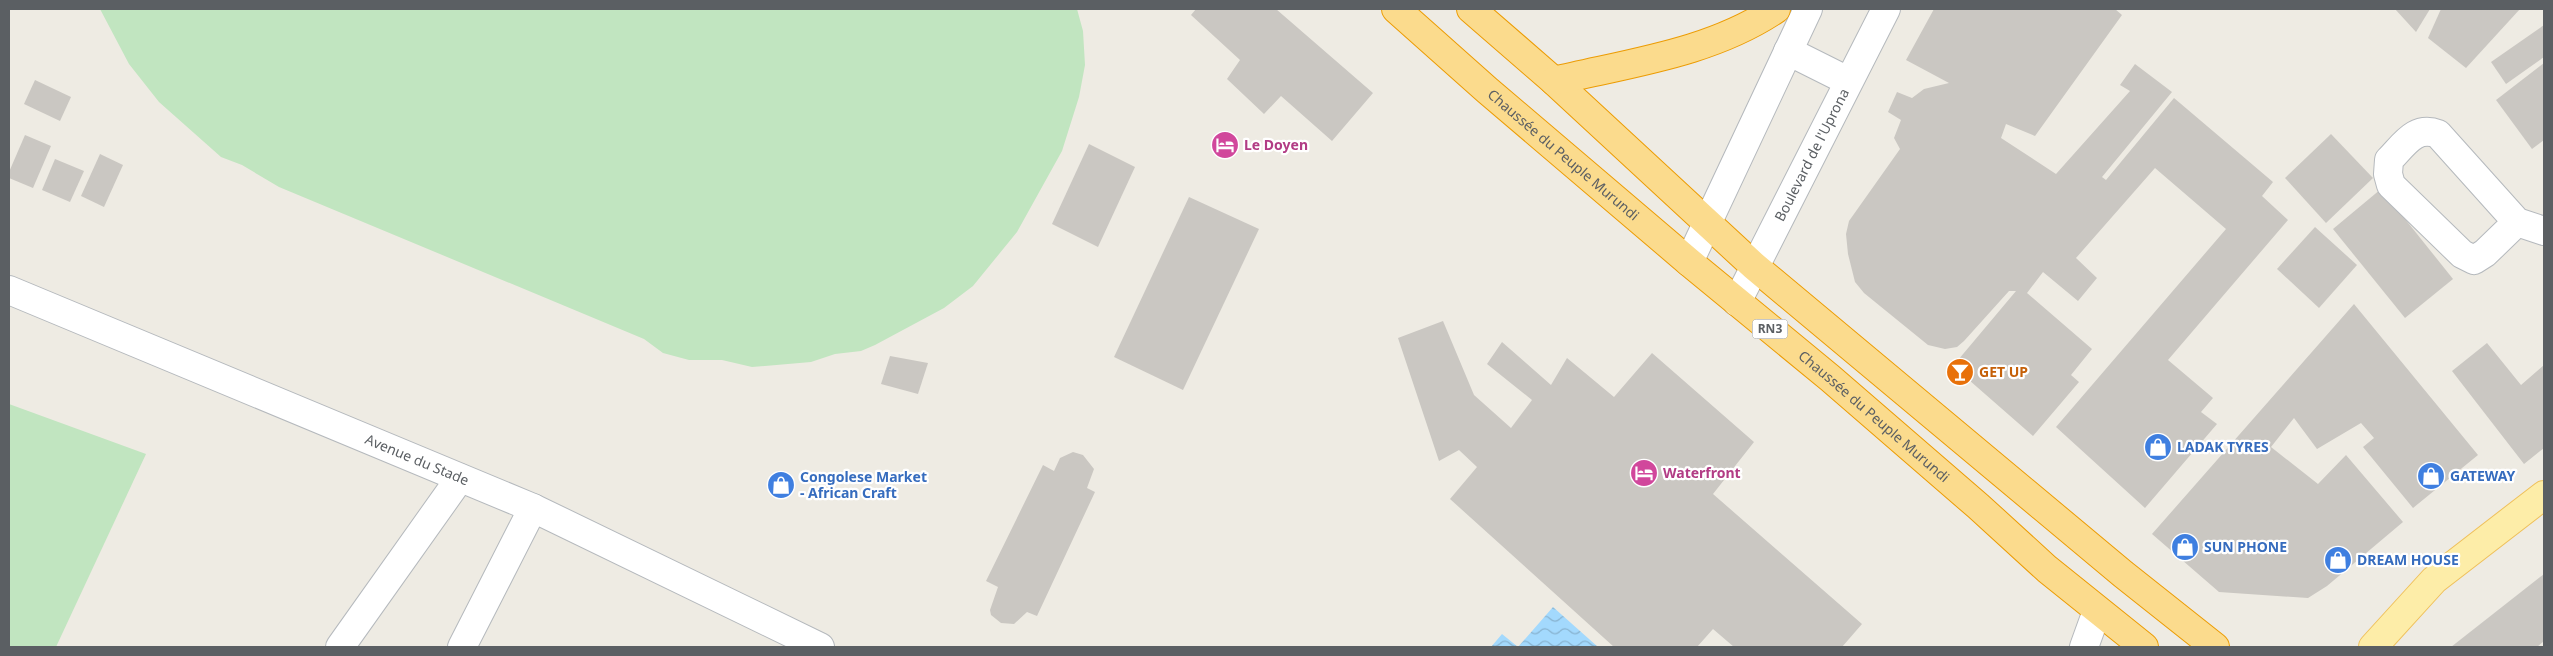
<svg xmlns="http://www.w3.org/2000/svg" width="2553" height="656" font-family="'Noto Sans',sans-serif">
<style>
.pitch{fill:#c1e5c0}
.water{fill:url(#water-waves)}
.building{fill:#cac7c2}
.lines{fill:none;stroke-linecap:round;stroke-linejoin:round}
.minor-casing{stroke:#b5b9bd;stroke-width:30}
.major-casing{stroke:#efc05b;stroke-width:30}
.highway-casing{stroke:#ec9c04;stroke-width:30}
.minor{stroke:#fff;stroke-width:28}
.major{stroke:#fdeda8;stroke-width:28}
.highway{stroke:#fbdb8d;stroke-width:28}
.labels{text-anchor:middle;stroke-width:4.5;stroke-linejoin:round;paint-order:stroke}
.shield{fill:#fff;stroke:#8c8f92;stroke-width:1}
.shield-label{font-size:12px;font-weight:bold;fill:#5b5f63}
.hotel-label{font-size:14px;font-weight:bold;fill:#b23c85;stroke:#fff;text-anchor:start}
.street-label{font-size:14px;fill:#5b5f63;stroke:#fff}
.food-label{font-size:14px;font-weight:bold;fill:#c56008;stroke:#fff;text-anchor:start}
.shop-label{font-size:14px;font-weight:bold;fill:#366cbe;stroke:#fff;text-anchor:start}
</style>
<defs>
<pattern id="water-waves" width="16" height="10" patternUnits="userSpaceOnUse" patternTransform="scale(1.25)"><rect width="16" height="10" fill="#a3d9fd"/><path d="M0 5q4-4 8 0t8 0" fill="none" stroke="#88b3d0"/></pattern>
</defs>
<rect width="100%" height="100%" fill="#eeebe3"/>
<g class="pitch">
<path d="M 100,9 L 1077,9 L 1083,31 L 1085,65 L 1079,97 L 1062,151 L 1017,232 L 973,286 L 944,308 L 875,345 L 861,351 L 835,354 L 811,362 L 752,367 L 722,360 L 689,360 L 663,353 L 644,339 L 279,187 L 242,165 L 221,157 L 159,102 L 129,64 Z"/>
<path d="M 9,404 L 146,454 L 56,647 L 9,647 Z"/>
</g>
<path class="water" d="M 1553,607 L 1598,647 L 1491,647 L 1502,634 L 1518,647 Z"/>
<g class="building">
<path d="M 1196,9 L 1276,9 L 1373,93 L 1332,141 L 1281,96 L 1264,114 L 1227,79 L 1240,60 L 1191,15 Z"/>
<path d="M 1934,9 L 2115,9 L 2122,15 L 2035,136 L 2006,124 L 2001,138 L 2056,174 L 2130,91 L 2120,85 L 2135,64 L 2172,92 L 2102,177 L 2106,180 L 2174,98 L 2273,182 L 2262,196 L 2288,220 L 2168,360 L 2213,398 L 2201,412 L 2217,424 L 2145,508 L 2056,427 L 2226,229 L 2155,168 L 2076,258 L 2097,278 L 2078,301 L 2043,272 L 2027,293 L 2092,349 L 2071,375 L 2079,382 L 2033,436 L 1953,366 L 2016,291 L 2009,291 L 1964,341 L 1957,347 L 1945,349 L 1928,345 L 1864,293 L 1855,282 L 1848,254 L 1846,234 L 1849,221 L 1900,149 L 1894,138 L 1901,120 L 1888,112 L 1897,92 L 1912,98 L 1924,89 L 1949,83 L 1906,60 Z"/>
<path d="M 2395,9 L 2430,9 L 2416,32 Z"/>
<path d="M 2441,9 L 2520,9 L 2466,68 L 2428,38 Z"/>
<path d="M 2544,25 L 2544,57 L 2506,84 L 2491,62 Z"/>
<path d="M 2544,63 L 2544,140 L 2532,149 L 2496,100 Z"/>
<path d="M 35,80 L 71,97 L 60,121 L 24,104 Z"/>
<path d="M 2331,134 L 2373,178 L 2326,223 L 2285,178 Z"/>
<path d="M 25,135 L 51,146 L 33,188 L 9,178 L 9,172 Z"/>
<path d="M 1089,144 L 1135,167 L 1098,247 L 1052,224 Z"/>
<path d="M 100,154 L 123,165 L 104,207 L 81,196 Z"/>
<path d="M 55,159 L 84,171 L 70,202 L 42,190 Z"/>
<path d="M 2381,189 L 2453,279 L 2405,318 L 2333,229 Z"/>
<path d="M 1189,197 L 1259,229 L 1183,390 L 1114,357 Z"/>
<path d="M 2315,227 L 2357,265 L 2319,308 L 2277,269 Z"/>
<path d="M 2354,304 L 2478,455 L 2413,508 L 2363,447 L 2374,438 L 2361,423 L 2317,449 L 2294,418 L 2271,447 L 2318,484 L 2346,455 L 2403,522 L 2327,586 L 2308,598 L 2219,592 L 2152,534 Z"/>
<path d="M 1443,321 L 1474,395 L 1511,428 L 1532,400 L 1487,364 L 1502,342 L 1551,385 L 1567,358 L 1614,397 L 1652,353 L 1754,442 L 1713,494 L 1862,624 L 1842,647 L 1734,647 L 1713,629 L 1697,647 L 1614,647 L 1450,499 L 1477,467 L 1459,450 L 1439,461 L 1398,338 Z"/>
<path d="M 2487,343 L 2521,385 L 2544,365 L 2544,448 L 2524,464 L 2452,371 Z"/>
<path d="M 890,356 L 928,363 L 918,394 L 881,384 Z"/>
<path d="M 1073,452 L 1083,455 L 1094,469 L 1087,488 L 1095,492 L 1037,616 L 1027,612 L 1014,624 L 1001,623 L 991,615 L 990,610 L 998,587 L 986,581 L 1043,465 L 1054,471 L 1060,458 Z"/>
<path d="M 2544,574 L 2544,641 L 2537,647 L 2451,647 Z"/>
</g>
<g class="lines">
<g class="minor-casing">
<g id="minor">
<path d="M 1788,51 L 1848,81"/>
<path d="M 2517,222 L 2485,253 L 2474,260 L 2462,254 L 2391,185 L 2388,174 L 2389,160 C 2404,145 2415,125 2438,134 L 2517,222 L 2544,231"/>
<path d="M 1689,262 L 1808,9"/>
<path id="s1" d="M 9,290 L 533,508 L 820,647"/>
<path id="s2" d="M 1737,302 L 1886,9"/>
<path d="M 340,647 L 460,478"/>
<path d="M 462,647 L 533,508"/>
<path d="M 2084,647 L 2097,611"/>
</g>
</g>
<g class="major-casing">
<path id="major" d="M 2373,647 L 2434,580 L 2544,495"/>
</g>
<g class="highway-casing">
<g id="highway">
<path id="s3" d="M 1396,9 L 1487,90 L 1689,262 L 1830,378 L 1978,506 L 2047,569 L 2144,647"/>
<path d="M 1471,9 L 1554,81 L 1754,266 L 2123,574 L 2215,647"/>
<path d="M 1554,81 C 1629,63 1711,53 1776,9"/>
</g>
</g>
<use href="#minor" class="minor"/>
<use href="#major" class="major"/>
<use href="#highway" class="highway"/>
</g>
<defs>
<g id="hotel-disc" transform="scale(1.4375)"><circle r="9.5" fill="#d1479c" stroke="#fff"/><path d="M-6-4.5h1.5V1H6V5H4.5V3h-9V5H-6ZM-4 0a1.8 1.8 0 1 1 3.6 0ZM.5 0V-2.5h3Q6-2.5 6 0Z" fill="#fff"/></g>
<g id="bar-disc" transform="scale(1.4375)"><circle r="9.5" fill="#e8710a" stroke="#fff"/><path d="M-6-5H6L.8 .8V4.5H3.5V6h-7V4.5H-.8V.8Z" fill="#fff"/></g>
<g id="shop-disc" transform="scale(1.4375)"><circle r="9.5" fill="#3f7fe0" stroke="#fff"/><path d="M-5-2.5h2.3a2.7 3.5 0 0 1 5.4 0H5L5.5 6h-11ZM-1.5-2.5h3a1.5 2.3 0 0 0-3 0Z" fill="#fff"/></g>
</defs>
<g fill-rule="evenodd">
<use href="#hotel-disc" x="1225" y="145"/>
<use href="#bar-disc" x="1960" y="372"/>
<use href="#shop-disc" x="2158" y="447"/>
<use href="#hotel-disc" x="1644" y="473"/>
<use href="#shop-disc" x="2431" y="476"/>
<use href="#shop-disc" x="781" y="485"/>
<use href="#shop-disc" x="2185" y="547"/>
<use href="#shop-disc" x="2338" y="560"/>
</g>
<g class="labels">
<rect class="shield" x="1752.5" y="319.5" width="35" height="19" rx="4"/>
<g class="shield-label">
<text x="1770" y="333">RN3</text>
</g>
<g class="hotel-label">
<text x="1244" y="150">Le Doyen</text>
<text x="1663" y="478">Waterfront</text>
</g>
<g class="street-label">
<text dy="5" stroke="none"><textPath href="#s3" startOffset="222">Chaussée du Peuple Murundi</textPath></text>
<text dy="5" stroke="none"><textPath href="#s2" startOffset="165">Boulevard de l'Uprona</textPath></text>
<text dy="5" stroke="none"><textPath href="#s3" startOffset="628">Chaussée du Peuple Murundi</textPath></text>
<text dy="5" stroke="none"><textPath href="#s1" startOffset="442">Avenue du Stade</textPath></text>
</g>
<g class="food-label">
<text x="1979" y="377">GET UP</text>
</g>
<g class="shop-label">
<text x="2177" y="452">LADAK TYRES</text>
<text x="2450" y="481">GATEWAY</text>
<text x="800" y="482">Congolese Market<tspan x="800" dy="16">- African Craft</tspan></text>
<text x="2204" y="552">SUN PHONE</text>
<text x="2357" y="565">DREAM HOUSE</text>
</g>
</g>
<rect width="2553" height="656" fill="none" stroke="#5b5f63" stroke-width="20"/>
</svg>
